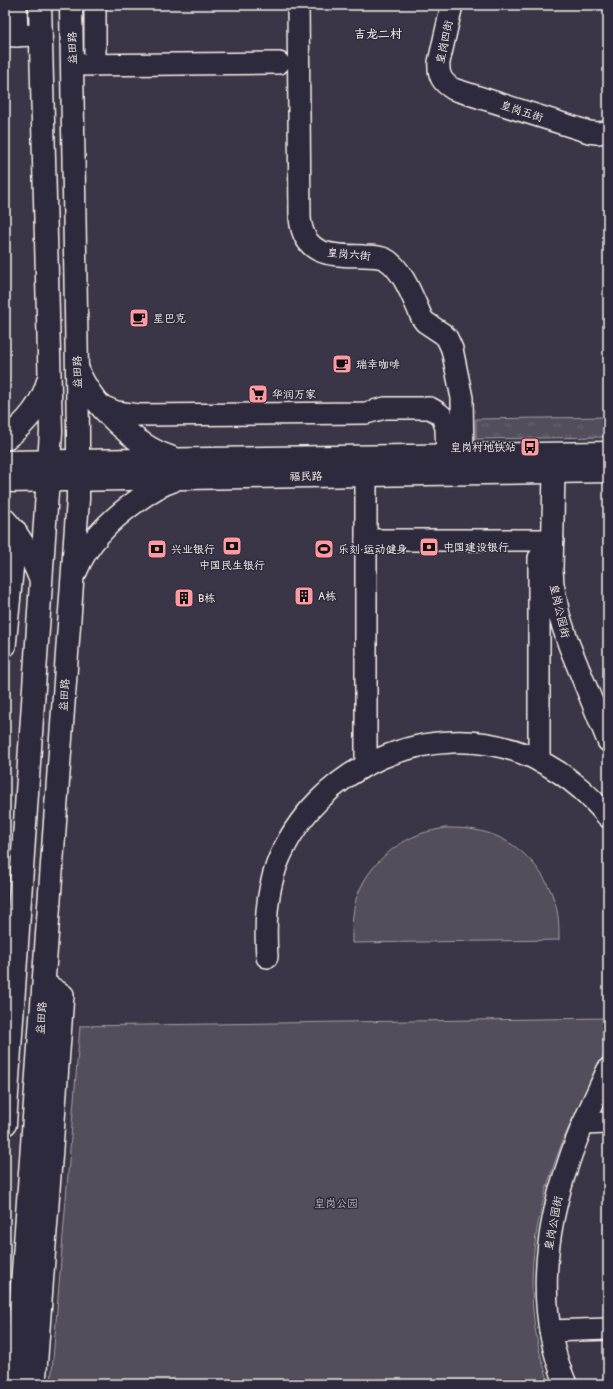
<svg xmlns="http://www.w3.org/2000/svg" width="613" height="1389" font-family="Pangolin,'LXGW WenKai TC',sans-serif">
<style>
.grass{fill:url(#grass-tufts);stroke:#a4a0a2}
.green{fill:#534e5c;stroke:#a4a0a2}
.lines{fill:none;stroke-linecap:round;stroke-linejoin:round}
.minor-casing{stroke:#f4f1e8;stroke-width:24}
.major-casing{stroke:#f4f1e8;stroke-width:25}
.minor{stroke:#2f2a3d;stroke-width:21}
.major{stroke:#2f2a3d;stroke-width:22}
.labels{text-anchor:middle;stroke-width:3;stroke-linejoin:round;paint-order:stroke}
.street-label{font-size:11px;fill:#f4f1e8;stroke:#2f2a3d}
.poi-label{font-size:11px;fill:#f4f1e8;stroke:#2f2a3d;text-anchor:start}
.park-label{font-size:11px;fill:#bcb8b7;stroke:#2f2a3d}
.neighbourhood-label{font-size:12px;font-weight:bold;fill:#f4f1e8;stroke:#2f2a3d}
</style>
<defs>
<pattern id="grass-tufts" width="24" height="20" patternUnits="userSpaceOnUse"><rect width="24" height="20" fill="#534e5c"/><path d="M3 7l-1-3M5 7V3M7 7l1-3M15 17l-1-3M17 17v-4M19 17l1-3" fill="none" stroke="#6c6873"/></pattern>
</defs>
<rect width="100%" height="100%" fill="#3b3647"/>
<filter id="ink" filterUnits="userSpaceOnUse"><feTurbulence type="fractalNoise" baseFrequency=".025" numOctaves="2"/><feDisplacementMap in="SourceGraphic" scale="8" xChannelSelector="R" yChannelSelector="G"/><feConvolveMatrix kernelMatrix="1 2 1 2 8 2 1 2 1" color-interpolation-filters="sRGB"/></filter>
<g filter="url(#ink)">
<path class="grass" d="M 608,417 L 608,437 L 476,439 L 476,419 Z"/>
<g class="green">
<path d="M 444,828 C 457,828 470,828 484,832 C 516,840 544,868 554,900 C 559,913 559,926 559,940 L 352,943 C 352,930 352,917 355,903 C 364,870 391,844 423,833 C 429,831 437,830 444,828 Z"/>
<path d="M 608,1018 C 608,1026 610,1037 608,1045 C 606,1052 601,1060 597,1067 C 588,1087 578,1107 569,1127 C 533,1207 517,1301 550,1384 L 51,1384 L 80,1026 Z"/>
</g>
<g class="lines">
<g class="minor-casing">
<g id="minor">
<path d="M 16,5 L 17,36"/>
<path d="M 95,5 L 95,65"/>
<path d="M 298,5 L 300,218 C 304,258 333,255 364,256 C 371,256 379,256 385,259 C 403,268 414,301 422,318 L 425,322 L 443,334 L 447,338 L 452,349 L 462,398 L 463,455"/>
<path d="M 452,5 L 439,62 C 438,76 442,82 453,89 L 589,132 L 597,133 L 608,132"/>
<path d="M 5,36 L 41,35"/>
<path d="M 72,65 L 279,63"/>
<path d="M 102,406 L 116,412 L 138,415 L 366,413 L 385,408 L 430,408 L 437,412 L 442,416 L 446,428 L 447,455"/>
<path d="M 554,472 L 552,570 L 553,584 L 559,615 L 569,645 L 608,741"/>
<path d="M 366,475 L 366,765"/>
<path d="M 366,540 L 553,540"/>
<path d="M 539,558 L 539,761"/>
<path d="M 5,646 L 16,531"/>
<path d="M 267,957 C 265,925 266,895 277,864 C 315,767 430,716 527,755 C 559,769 586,790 608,817"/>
<path d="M 583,1124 L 608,1123"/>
<path d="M 550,1331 L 608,1329"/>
<path d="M 35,1384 L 63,995 L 44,983"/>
<path d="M 566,1384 C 535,1313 544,1233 569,1161 C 579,1130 594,1100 608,1069"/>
</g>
</g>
<g class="major-casing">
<g id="major">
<path d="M 78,370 C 90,403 137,447 170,457"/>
<path d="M 5,439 C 24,425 42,405 48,381"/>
<path d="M 5,462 L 608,453"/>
<path d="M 5,481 L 608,471"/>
<path d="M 5,520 C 21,537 31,556 40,578"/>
<path d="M 76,571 C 88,541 111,519 138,500 C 149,492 159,485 172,481"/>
<path d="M 5,1124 L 51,432 L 40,5"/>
<path d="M 15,1384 L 78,499 L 78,434 L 71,5"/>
</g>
</g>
<use href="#minor" class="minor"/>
<use href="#major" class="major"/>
</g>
</g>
<defs>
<g id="cafe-square" transform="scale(1)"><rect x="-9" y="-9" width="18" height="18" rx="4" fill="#ff9aa2" stroke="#2f2a3d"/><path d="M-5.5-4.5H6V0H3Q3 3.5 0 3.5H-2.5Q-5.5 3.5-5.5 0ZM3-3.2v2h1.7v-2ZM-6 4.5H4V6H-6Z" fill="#111"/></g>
<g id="supermarket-square" transform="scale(1)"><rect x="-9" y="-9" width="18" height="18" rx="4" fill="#ff9aa2" stroke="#2f2a3d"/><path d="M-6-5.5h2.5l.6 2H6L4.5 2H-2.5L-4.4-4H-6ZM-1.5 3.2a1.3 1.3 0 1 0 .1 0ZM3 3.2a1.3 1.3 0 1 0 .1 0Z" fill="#111"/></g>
<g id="bus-square" transform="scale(1)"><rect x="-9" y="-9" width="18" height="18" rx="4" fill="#ff9aa2" stroke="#2f2a3d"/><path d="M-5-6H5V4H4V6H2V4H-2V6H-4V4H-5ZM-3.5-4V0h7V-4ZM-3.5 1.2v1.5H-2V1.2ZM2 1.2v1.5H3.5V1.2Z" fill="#111"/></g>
<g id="bank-square" transform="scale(1)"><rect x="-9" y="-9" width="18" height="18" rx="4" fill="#ff9aa2" stroke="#2f2a3d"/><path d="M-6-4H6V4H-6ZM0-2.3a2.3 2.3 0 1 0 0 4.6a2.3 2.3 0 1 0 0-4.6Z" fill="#111"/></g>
<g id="stadium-square" transform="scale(1)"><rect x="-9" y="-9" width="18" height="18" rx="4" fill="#ff9aa2" stroke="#2f2a3d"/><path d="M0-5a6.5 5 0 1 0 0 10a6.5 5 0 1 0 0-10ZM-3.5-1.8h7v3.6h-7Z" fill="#111"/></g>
<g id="building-square" transform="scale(1)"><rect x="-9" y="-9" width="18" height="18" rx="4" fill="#ff9aa2" stroke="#2f2a3d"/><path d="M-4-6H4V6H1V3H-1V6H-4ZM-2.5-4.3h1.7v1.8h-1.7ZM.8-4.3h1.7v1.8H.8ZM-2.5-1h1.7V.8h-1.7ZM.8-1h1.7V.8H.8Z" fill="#111"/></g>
</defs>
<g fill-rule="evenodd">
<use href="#cafe-square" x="139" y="318"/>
<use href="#cafe-square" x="342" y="364"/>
<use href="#supermarket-square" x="258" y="394"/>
<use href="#bus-square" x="530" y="447"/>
<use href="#bank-square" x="232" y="546"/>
<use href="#bank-square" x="429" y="547"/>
<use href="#bank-square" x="157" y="549"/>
<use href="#stadium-square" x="324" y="549"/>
<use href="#building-square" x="304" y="596"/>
<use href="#building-square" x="184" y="598"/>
</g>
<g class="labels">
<g class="street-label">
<text transform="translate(444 42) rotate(-78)" y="4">皇岗四街</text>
<text transform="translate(72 48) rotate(-91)" y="4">益田路</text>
<text transform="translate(522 111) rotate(18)" y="4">皇岗五街</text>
<text transform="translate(349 254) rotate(5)" y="4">皇岗六街</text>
<text transform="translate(77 372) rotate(-91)" y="4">益田路</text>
<text transform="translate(306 476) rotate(-1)" y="4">福民路</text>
<text transform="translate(560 611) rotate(77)" y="4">皇岗公园街</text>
<text transform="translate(64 695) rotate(-86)" y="4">益田路</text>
<text transform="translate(41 1018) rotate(-86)" y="4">益田路</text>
<text transform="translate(553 1223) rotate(-79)" y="4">皇岗公园街</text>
</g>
<g class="poi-label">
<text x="153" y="322">星巴克</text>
<text x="356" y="368">瑞幸咖啡</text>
<text x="272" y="398">华润万家</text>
<text x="516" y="451" text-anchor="end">皇岗村地铁站</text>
<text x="443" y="551">中国建设银行</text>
<text x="171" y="553">兴业银行</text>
<text x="338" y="553">乐刻·运动健身</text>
<text x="232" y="569" text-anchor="middle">中国民生银行</text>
<text x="318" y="600">A栋</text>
<text x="198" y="602">B栋</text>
</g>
<g class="park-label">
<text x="336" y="1207">皇岗公园</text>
</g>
<g class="neighbourhood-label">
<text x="378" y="38">吉龙二村</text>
</g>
</g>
<rect width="613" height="1389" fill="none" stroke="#2f2a3d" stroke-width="20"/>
<rect x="10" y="10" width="593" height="1369" fill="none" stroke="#f4f1e8" stroke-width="1.5" filter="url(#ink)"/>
</svg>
